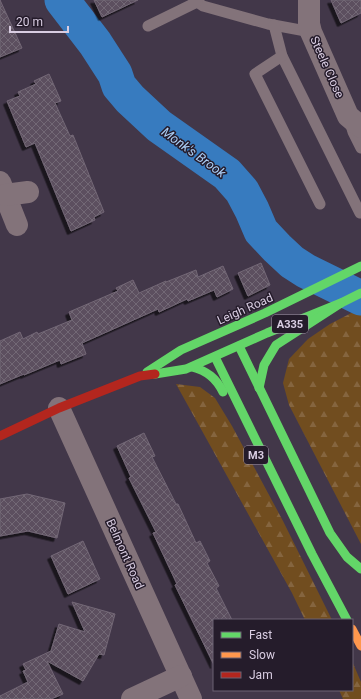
<svg xmlns="http://www.w3.org/2000/svg" width="361" height="699" font-family="Roboto,sans-serif">
<style>
.forest{fill:url(#forest-firs)}
.lines{fill:none;stroke-linecap:round;stroke-linejoin:round}
.river{stroke:#377bbf;stroke-width:35}
.building{fill:url(#building-cross-hatch);stroke:#736776;filter:url(#shadow)}
.lane{stroke:#83737a;stroke-width:11}
.street{stroke:#83737a;stroke-width:22}
.fast{stroke:#63d668;stroke-width:9}
.slow{stroke:#ff974d;stroke-width:9}
.jam{stroke:#b3261e;stroke-width:9}
.labels{text-anchor:middle;stroke-width:3;stroke-linejoin:round;paint-order:stroke}
.shield{fill:#251c2b;stroke:#a398ab;stroke-width:1}
.shield-label{font-size:11px;font-weight:bold;fill:#d9cde2}
.street-label{font-size:12px;fill:#d9cde2;stroke:#251c2b}
.water-label{font-size:13px;font-style:italic;fill:#abcef5;stroke:#251c2b}
</style>
<defs>
<pattern id="forest-firs" width="22" height="20" patternUnits="userSpaceOnUse"><rect width="22" height="20" fill="#714d1f"/><path d="M5 1l3.5 6h-7zM16 11l3.5 6h-7z" fill="#85653f"/></pattern>
<pattern id="building-cross-hatch" width="8" height="8" patternUnits="userSpaceOnUse"><rect width="8" height="8" fill="#5b505e"/><path d="M0 0l8 8M0 8l8-8" fill="none" stroke="#726875"/></pattern>
<filter id="shadow"><feDropShadow dx="-3.5" dy="3.5" stdDeviation="0" flood-color="#0009"/></filter>
</defs>
<rect width="100%" height="100%" fill="#423749"/>
<g class="forest">
<path d="M 361,308 L 361,544 L 289,405 L 283,383 L 289,359 L 308,339 L 330,324 Z"/>
<path d="M 176,384 L 200,387 L 215,398 L 232,426 L 283,521 L 332,620 L 305,620 L 292,593 Z"/>
<path d="M 352,661 L 361,682 L 361,699 L 343,699 L 339,690 L 352,690 Z"/>
</g>
<g class="lines">
<path class="river" d="M 62,0 L 95,43 L 115,74 L 119,86 L 130,99 L 159,126 L 227,174 L 242,191 L 252,210 L 261,231 L 277,248 L 292,262 L 306,271 L 361,298"/>
</g>
<g class="building">
<path d="M 0,0 L 22,48 L 0,57 Z"/>
<path d="M 94,0 L 138,0 L 102,17 Z"/>
<path d="M 331,0 L 361,0 L 361,13 L 341,23 Z"/>
<path d="M 49,74 L 61,101 L 55,103 L 70,136 L 73,135 L 104,212 L 94,217 L 95,220 L 71,231 L 35,143 L 26,147 L 7,101 L 20,96 L 18,92 L 36,84 L 34,81 Z"/>
<path d="M 261,263 L 270,285 L 248,296 L 238,273 Z"/>
<path d="M 223,266 L 233,289 L 217,297 L 214,290 L 188,301 L 187,299 L 159,312 L 158,309 L 82,343 L 86,354 L 61,364 L 60,360 L 24,375 L 24,374 L 0,384 L 0,341 L 20,332 L 23,339 L 37,332 L 38,334 L 72,320 L 69,312 L 118,291 L 116,288 L 133,280 L 139,293 L 166,281 L 166,282 L 196,270 L 198,277 Z"/>
<path d="M 144,433 L 155,456 L 152,457 L 176,504 L 178,504 L 196,543 L 200,541 L 210,561 L 207,563 L 219,586 L 216,588 L 232,620 L 214,620 L 214,665 L 175,585 L 177,584 L 153,533 L 156,532 L 129,478 L 131,477 L 117,446 Z"/>
<path d="M 27,494 L 65,503 L 57,538 L 28,531 L 0,536 L 0,499 Z"/>
<path d="M 83,541 L 100,579 L 68,594 L 51,556 Z"/>
<path d="M 72,602 L 115,614 L 104,655 L 99,654 L 83,681 L 47,661 L 63,694 L 51,699 L 0,699 L 0,696 L 28,682 L 23,671 L 26,670 L 23,664 L 51,651 L 59,624 L 85,632 Z"/>
</g>
<g class="lines">
<g class="lane">
<path d="M 194,0 L 203,6 L 268,24 L 311,32"/>
<path d="M 274,25 L 282,56 L 360,213"/>
<path d="M 148,26 L 197,2"/>
<path d="M 282,56 L 255,74 L 320,204"/>
<path d="M 350,122 L 353,132 L 361,148"/>
</g>
<g class="street">
<path d="M 309,0 L 309,24 L 311,32 L 348,116 L 361,127"/>
<path d="M 0,182 L 17,225"/>
<path d="M 5,195 L 28,192"/>
<path d="M 59,408 L 191,699"/>
<path d="M 132,699 L 181,676"/>
</g>
<g class="fast">
<path d="M 239,346 L 330,533 L 347,557 L 361,569"/>
<path d="M 215,357 L 312,554 L 347,620"/>
<path d="M 192,367 C 207,371 216,378 223,392"/>
<path d="M 147,372 L 181,350 L 265,313 L 361,266"/>
<path d="M 155,374 L 186,369 L 267,333 L 341,303 L 361,293"/>
<path d="M 259,388 L 264,365 L 276,345 L 341,303"/>
</g>
<path class="slow" d="M 352,629 L 361,646"/>
<path class="jam" d="M 0,436 L 59,408 L 140,376 L 155,374"/>
</g>
<g class="labels">
<g class="shield">
<rect x="272" y="315" width="36" height="18" rx="3"/>
<rect x="244" y="446" width="24" height="18" rx="3"/>
</g>
<g class="shield-label">
<text x="290" y="328">A335</text>
<text x="256" y="459">M3</text>
</g>
<g class="street-label">
<text transform="translate(327 67) rotate(66)" y="4">Steele Close</text>
<text transform="translate(245 309) rotate(-24)" y="4">Leigh Road</text>
<text transform="translate(125 554) rotate(66)" y="4">Belmont Road</text>
</g>
<g class="water-label">
<text transform="translate(194 152) rotate(36)" y="5">Monk's Brook</text>
</g>
</g>
<rect x="213" y="619" width="140" height="72" fill="#251c2b" stroke="#6d6374"/>
<rect x="221" y="632" width="20" height="6" fill="#63d668" stroke="#6d6374"/>
<text x="249" y="639" font-size="12" fill="#d9cde2">Fast</text>
<rect x="221" y="652" width="20" height="6" fill="#ff974d" stroke="#6d6374"/>
<text x="249" y="659" font-size="12" fill="#d9cde2">Slow</text>
<rect x="221" y="672" width="20" height="6" fill="#b3261e" stroke="#6d6374"/>
<text x="249" y="679" font-size="12" fill="#d9cde2">Jam</text>
<path d="M10 26v6h58v-6" fill="none" stroke="#d9cde2" stroke-width="2"/>
<text x="16" y="26" font-size="12" fill="#d9cde2" stroke="#251c2b" stroke-width="3" paint-order="stroke">20 m</text>
</svg>
